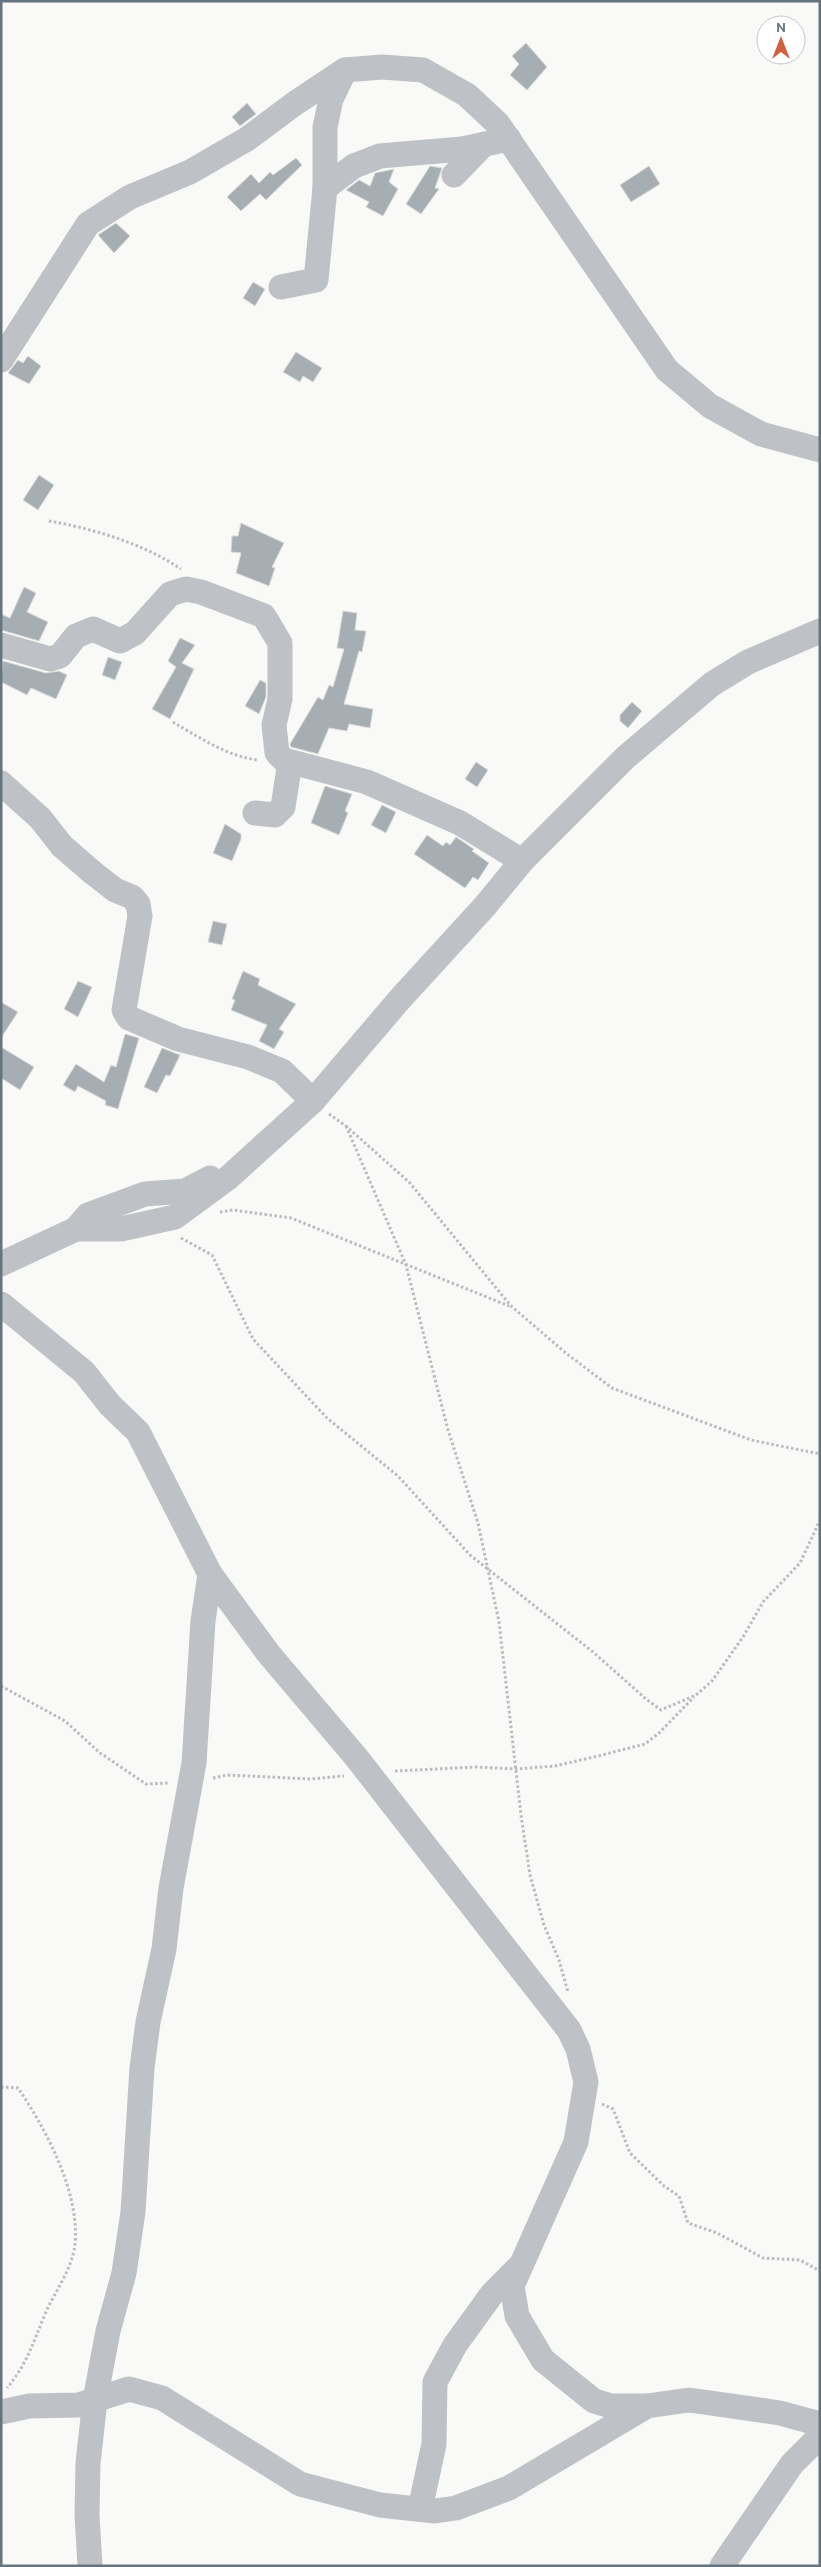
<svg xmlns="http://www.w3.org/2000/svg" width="821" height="2567" font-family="Overpass,sans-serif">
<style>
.building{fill:#a6aeb3;stroke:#dbdbd9}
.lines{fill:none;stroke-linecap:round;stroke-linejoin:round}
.path{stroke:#b9bcbf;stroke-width:3;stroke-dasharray:2.5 2.5;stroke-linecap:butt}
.minor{stroke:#bec2c6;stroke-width:25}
</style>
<rect width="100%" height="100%" fill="#f9f9f7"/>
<g class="building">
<path d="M 526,43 L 547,67 L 527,90 L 510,75 L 519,64 L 512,56 Z"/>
<path d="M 247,103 L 256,114 L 240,126 L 232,117 Z"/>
<path d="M 296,158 L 302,165 L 266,200 L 260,194 L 241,211 L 227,197 L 251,174 L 259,183 L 270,172 L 273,175 Z"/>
<path d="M 430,166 L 442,168 L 435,188 L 439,189 L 421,214 L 406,204 Z"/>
<path d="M 649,166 L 660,184 L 631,202 L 620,185 Z"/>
<path d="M 394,169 L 389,182 L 398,189 L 383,216 L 366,207 L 369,202 L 346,190 L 359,180 L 370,186 L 375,173 Z"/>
<path d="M 116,223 L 130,236 L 114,253 L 98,235 Z"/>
<path d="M 253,282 L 265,289 L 255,306 L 243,298 Z"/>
<path d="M 296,352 L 322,368 L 313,382 L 303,376 L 300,382 L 283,372 Z"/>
<path d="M 28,356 L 41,366 L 29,384 L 8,373 L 18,360 L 23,363 Z"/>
<path d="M 39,475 L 54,485 L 38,510 L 23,500 Z"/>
<path d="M 241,523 L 284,543 L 272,567 L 275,568 L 269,586 L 236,573 L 241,553 L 231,552 L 232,536 L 238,536 Z"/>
<path d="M 24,587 L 36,593 L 27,612 L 48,622 L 39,641 L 1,630 L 1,614 L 10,618 Z"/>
<path d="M 343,611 L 357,613 L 355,630 L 366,631 L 362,652 L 359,651 L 344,704 L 373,709 L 370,728 L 349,724 L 347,731 L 329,728 L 318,754 L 291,747 L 290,744 L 318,697 L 323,700 L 329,685 L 333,687 L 344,649 L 337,648 Z"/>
<path d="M 180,638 L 195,645 L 182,663 L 194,669 L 170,719 L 152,709 L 176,667 L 168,661 Z"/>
<path d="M 108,657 L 122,662 L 115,680 L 102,675 Z"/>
<path d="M 3,661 L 46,673 L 59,671 L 67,675 L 56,699 L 31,688 L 27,695 L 1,682 Z"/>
<path d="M 260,680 L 266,683 L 266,697 L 259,714 L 245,706 Z"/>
<path d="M 632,702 L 642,711 L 628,728 L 620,721 L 620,715 Z"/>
<path d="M 476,762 L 488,770 L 477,787 L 465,779 Z"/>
<path d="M 325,786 L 352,794 L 345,811 L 348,813 L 339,835 L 311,823 Z"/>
<path d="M 382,805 L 396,812 L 386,833 L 371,825 Z"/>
<path d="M 225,824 L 241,834 L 241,839 L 232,861 L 213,853 Z"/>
<path d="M 427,835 L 443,846 L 446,842 L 450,845 L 456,837 L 474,849 L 472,851 L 489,863 L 478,880 L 473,877 L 465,888 L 414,854 Z"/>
<path d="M 213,921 L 227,924 L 222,945 L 208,942 Z"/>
<path d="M 243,971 L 260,979 L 258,985 L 296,1004 L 279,1029 L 284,1032 L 274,1049 L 259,1041 L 267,1025 L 231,1010 L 235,1000 L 232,999 Z"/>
<path d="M 78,981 L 92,987 L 78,1017 L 64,1009 Z"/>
<path d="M 1,1002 L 18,1012 L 1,1038 Z"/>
<path d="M 125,1034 L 139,1038 L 118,1109 L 105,1105 L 106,1101 L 78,1086 L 75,1092 L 63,1085 L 76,1064 L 104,1082 L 111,1065 L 116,1067 Z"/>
<path d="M 1,1047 L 34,1067 L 20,1090 L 1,1078 Z"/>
<path d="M 162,1048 L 180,1055 L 170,1076 L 166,1075 L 157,1093 L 144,1087 Z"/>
</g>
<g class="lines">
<g class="path">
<path d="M 49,521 C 94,529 142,543 181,569"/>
<path d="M 173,722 C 198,737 229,757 258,760"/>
<path d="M 329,1114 L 346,1126 L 409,1182 L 511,1306 L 567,1354 L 612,1388 L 751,1440 L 820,1454"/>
<path d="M 346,1126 L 406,1265 L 448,1430 L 478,1523 L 499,1622 L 521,1815 L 530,1875 L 544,1925 L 559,1960 L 568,1992"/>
<path d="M 220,1212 L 233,1210 L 291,1218 L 509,1306"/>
<path d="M 181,1238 L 212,1255 L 253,1339 L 327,1418 L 398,1476 L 470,1555 L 593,1652 L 646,1699 L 661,1710 L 696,1695 L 712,1681 L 743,1637 L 763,1602 L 800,1563 L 820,1520"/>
<path d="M 1,1686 L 65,1721 L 100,1753 L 146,1784 L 170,1783"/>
<path d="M 395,1771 L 476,1767 L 516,1769 L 555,1766 L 598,1756 L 645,1744 L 659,1733 L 694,1697"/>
<path d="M 213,1778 L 227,1775 L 311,1779 L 344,1776"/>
<path d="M 1,2087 L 18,2088 C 46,2129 80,2193 75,2244 C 72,2270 55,2291 45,2314 C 33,2343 27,2364 7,2388"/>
<path d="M 602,2104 L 613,2109 L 630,2153 L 664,2186 L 679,2196 L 688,2223 L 717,2233 L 763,2258 L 800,2260 L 820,2271"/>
</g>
<g class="minor">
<path d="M 454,175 L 483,145"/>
<path d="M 325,188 L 325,127 L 331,99 L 345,70"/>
<path d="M 281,287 L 316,280 L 325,188 L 354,166 L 380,156 L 462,149 L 509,139"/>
<path d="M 1,360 L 88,224 L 130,197 L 190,172 L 247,139 L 294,104 L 345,70 L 382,67 L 423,70 L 467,95 L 498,124 L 667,370 L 710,406 L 761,434 L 820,450"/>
<path d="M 1,645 L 50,659 L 60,656 L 76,636 L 93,629 L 120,641 L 135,633 L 170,594 L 186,589 L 201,592 L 264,616 L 280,643 L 280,699 L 274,725 L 277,753 L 284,760 L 367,782 L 460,823 L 522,861"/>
<path d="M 1,783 L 40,818 L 62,846 L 92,872 L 115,890 L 132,897 L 138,904 L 140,916 L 124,1010 L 129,1018 L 178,1039 L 248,1057 L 282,1071 L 313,1101"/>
<path d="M 255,813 L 275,815 L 283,807 L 290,762"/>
<path d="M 76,1229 L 88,1215 L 145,1194 L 185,1191 L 210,1178"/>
<path d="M 1,1264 L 76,1229 L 121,1229 L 175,1217 L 228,1178 L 313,1101 L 400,999 L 485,906 L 522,861 L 626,757 L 712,684 L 748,662 L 820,631"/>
<path d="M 1,1304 L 84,1372 L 110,1405 L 138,1432 L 210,1574 L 203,1621 L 194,1763 L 171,1888 L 164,1949 L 148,2022 L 142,2068 L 133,2212 L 124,2273 L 108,2331 L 95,2400 L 88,2463 L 87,2515 L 90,2566"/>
<path d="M 210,1574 L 268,1653 L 356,1757 L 569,2030 L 578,2049 L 586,2082 L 576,2142 L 512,2286 L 517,2316 L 543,2360 L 594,2401 L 611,2406 L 647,2406"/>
<path d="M 1,2412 L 29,2406 L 79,2405 L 129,2389 L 162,2398 L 300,2484 L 380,2505 L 435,2511 L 456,2508 L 509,2488 L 647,2406 L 689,2400 L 780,2413 L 820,2424"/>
<path d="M 420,2509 L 434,2444 L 435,2382 L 455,2345 L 492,2294 L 519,2267"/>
<path d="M 722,2566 L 792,2464 L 820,2436"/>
</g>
</g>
<rect width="821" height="2567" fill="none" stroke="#66747f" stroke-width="5"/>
<g transform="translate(781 40)"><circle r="24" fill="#ffffff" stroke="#c2c7cc"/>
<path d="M0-4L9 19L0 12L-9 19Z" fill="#d1603e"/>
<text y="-8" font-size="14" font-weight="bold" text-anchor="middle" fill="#66747f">N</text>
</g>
</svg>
